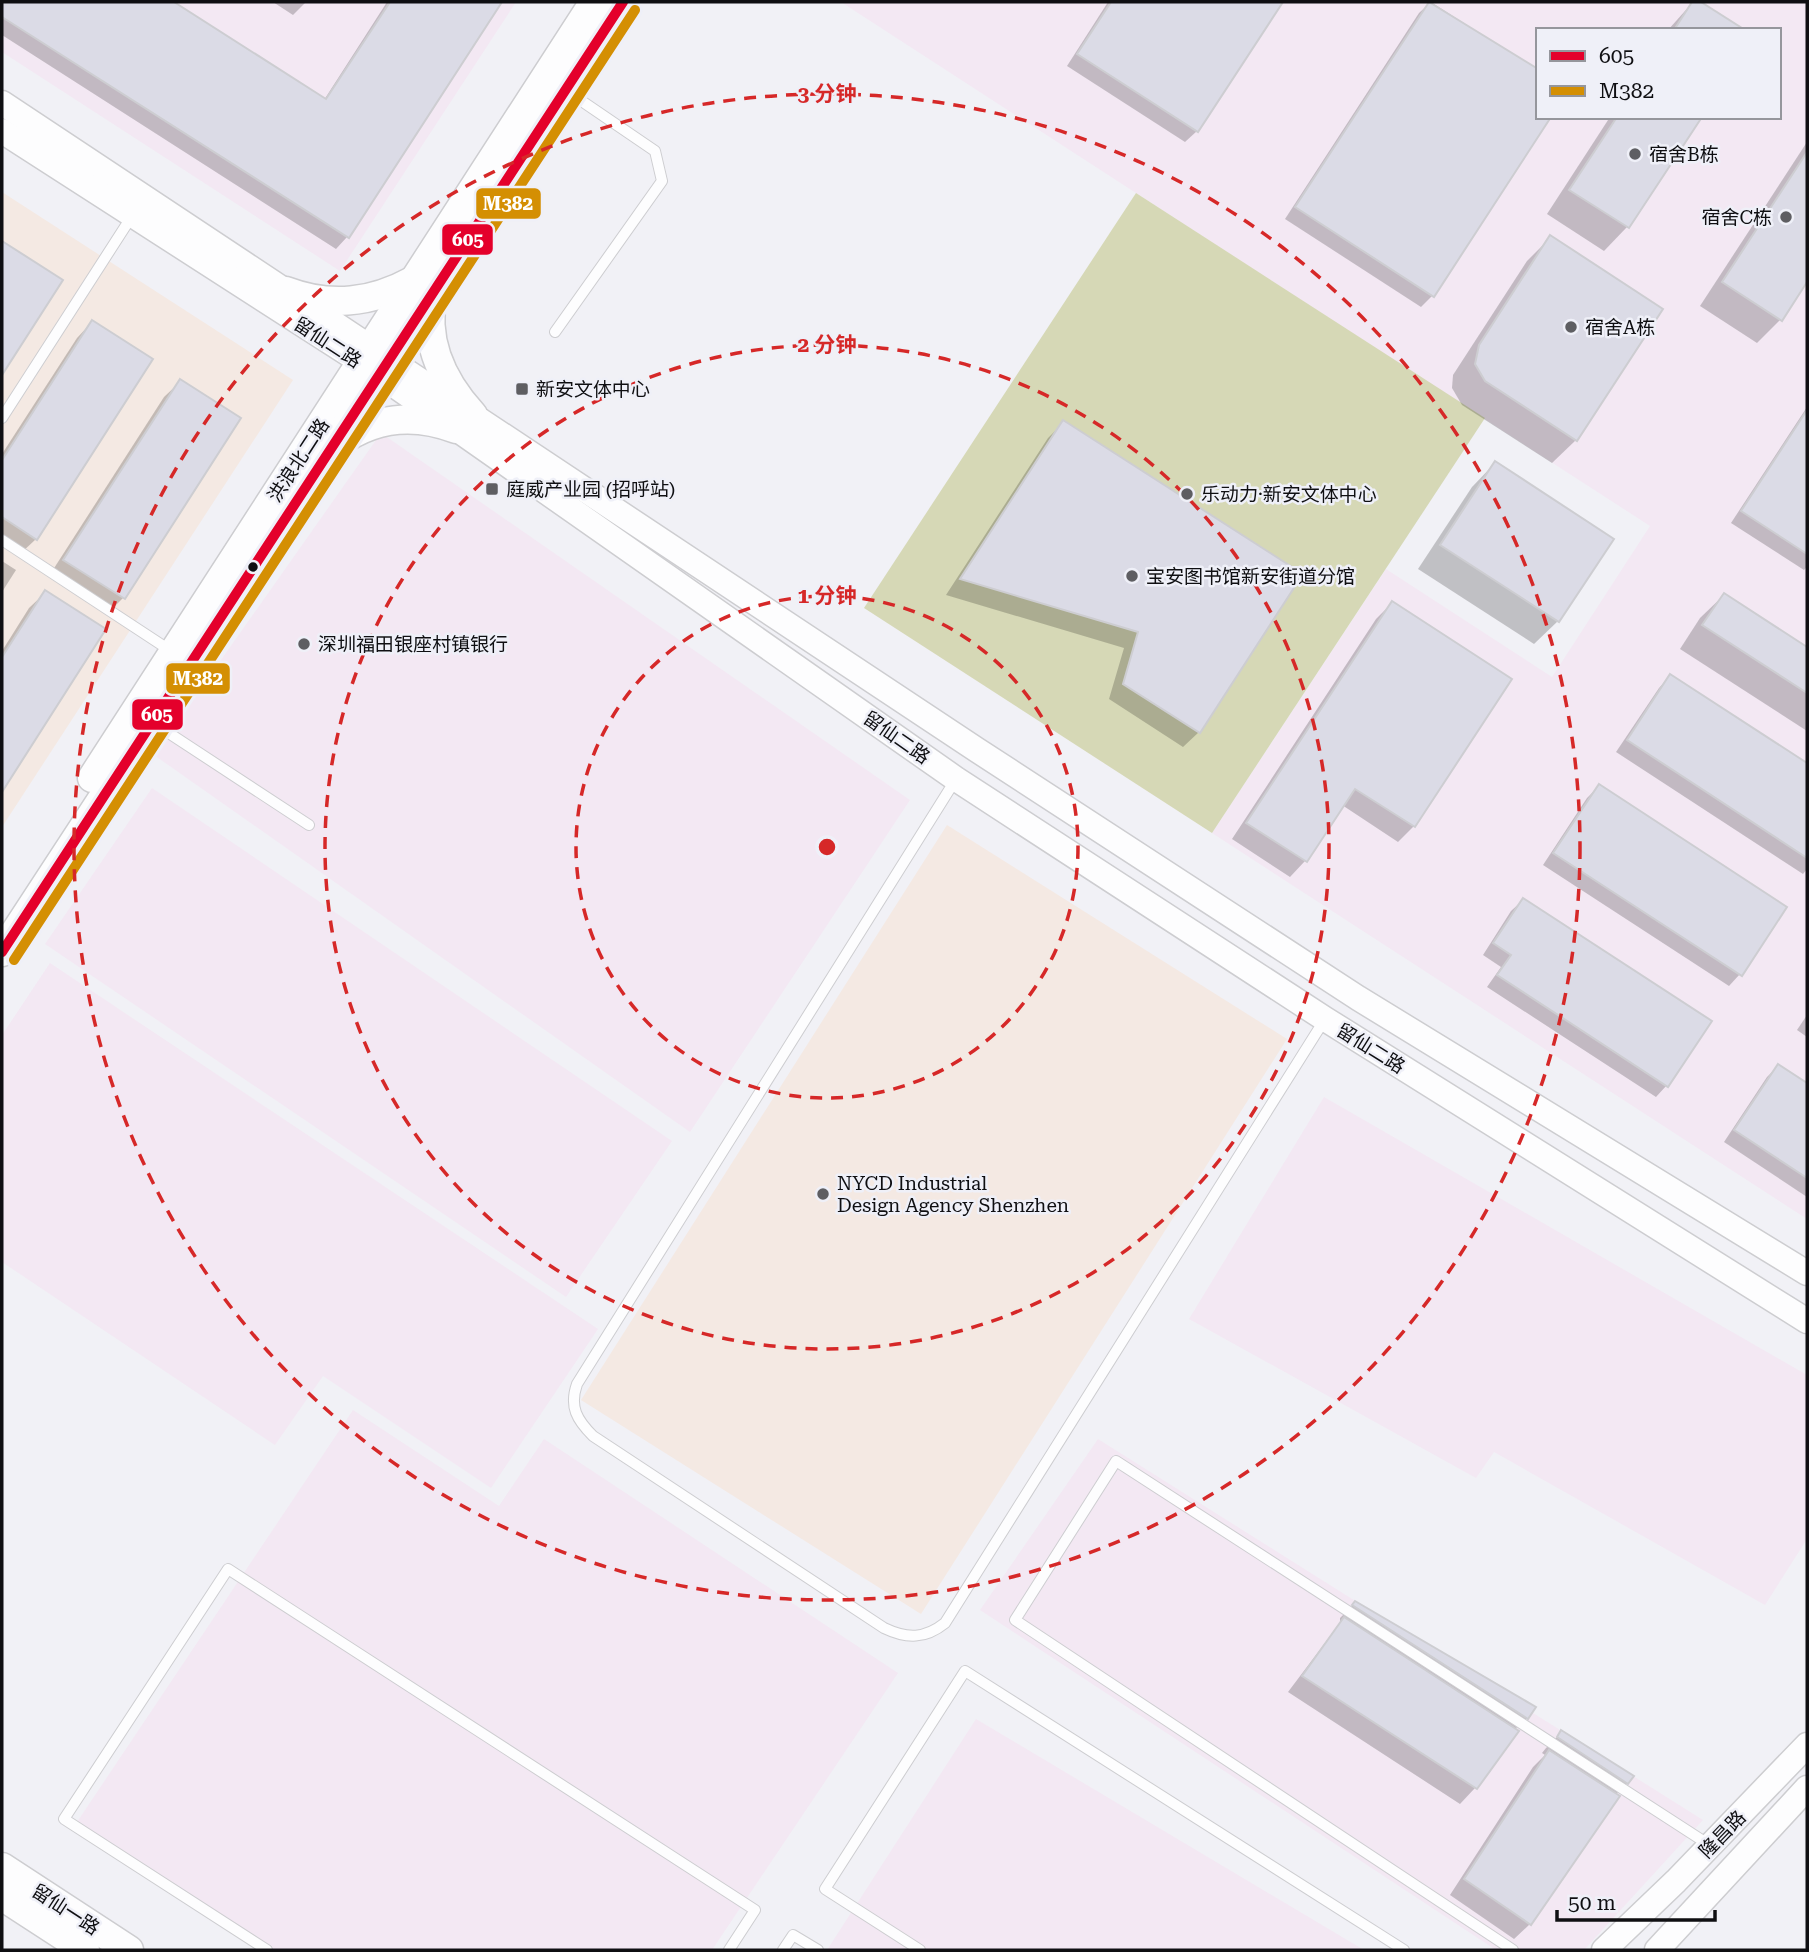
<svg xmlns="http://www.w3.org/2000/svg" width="1809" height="1952" font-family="'Roboto Serif','Noto Sans SC',serif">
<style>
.commercial{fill:#f4e9e3}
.industrial{fill:#f3e8f3;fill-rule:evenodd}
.green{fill:#d6d8b6}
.shadow{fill:#0003}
.building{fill:#dbdbe6;stroke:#cdcdd1;stroke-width:2}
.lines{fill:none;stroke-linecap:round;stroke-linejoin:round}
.service-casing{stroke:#cdcdd0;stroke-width:12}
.tertiary-casing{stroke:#cdcdd0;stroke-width:27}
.secondary-casing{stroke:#cdcdd0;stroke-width:31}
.service{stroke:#fdfdfe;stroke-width:10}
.tertiary{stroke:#fdfdfe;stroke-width:24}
.secondary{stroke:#fdfdfe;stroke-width:28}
.bus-1-casing{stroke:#eff0f8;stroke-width:16}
.bus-2-casing{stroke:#eff0f8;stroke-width:16}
.bus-1{stroke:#e4002b;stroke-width:10}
.bus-2{stroke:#d48f03;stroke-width:10}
.ring{fill:none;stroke:#d62828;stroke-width:3.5;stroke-dasharray:12 9}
.poi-dot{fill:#5e5e62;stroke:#eff0f8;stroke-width:2.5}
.bus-dot{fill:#0f0f12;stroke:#eff0f8;stroke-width:2.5}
.labels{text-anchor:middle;stroke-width:5;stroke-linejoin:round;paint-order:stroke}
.poi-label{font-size:19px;fill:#0f0f12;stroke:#eff0f8;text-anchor:start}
.street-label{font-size:19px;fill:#0f0f12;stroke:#eff0f8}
.centre{fill:#d62828;stroke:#eff0f8;stroke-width:3.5}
.ring-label{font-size:21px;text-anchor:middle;font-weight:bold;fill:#d62828;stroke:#eff0f8;stroke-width:5;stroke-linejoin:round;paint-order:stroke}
.line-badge{stroke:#eff0f8;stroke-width:2.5}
.badge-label{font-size:19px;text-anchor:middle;font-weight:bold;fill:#fff}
</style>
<rect width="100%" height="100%" fill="#f1f1f6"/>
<g class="commercial">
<path d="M 2,192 L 293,380 L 2,827 Z"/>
<path d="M 947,825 L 1287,1039 L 921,1614 L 581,1400 Z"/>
</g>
<g class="industrial">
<path d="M 2,2 L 516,2 L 340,271 L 2,52 Z"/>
<path d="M 841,2 L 1807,2 L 1807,1219 L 1212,833 L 1386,569 L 1552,677 L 1650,526 ZM 1538,30 L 1779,30 L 1779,117 L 1538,117 Z"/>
<path d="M 381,433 L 910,800 L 690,1132 L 154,755 Z"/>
<path d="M 152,788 L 672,1141 L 566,1297 L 45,944 Z"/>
<path d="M 50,963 L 598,1329 L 491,1488 L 323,1376 L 275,1445 L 2,1262 L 2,1035 Z"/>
<path d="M 1324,1097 L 1807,1375 L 1807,1539 L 1765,1605 L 1494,1452 L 1476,1478 L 1189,1319 Z"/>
<path d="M 353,1410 L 499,1506 L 544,1439 L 898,1673 L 712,1950 L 258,1950 L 73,1828 Z"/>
<path d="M 1098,1439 L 1703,1820 L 1584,1950 L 1496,1950 L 980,1610 Z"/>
<path d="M 976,1719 L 1364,1950 L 827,1950 Z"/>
</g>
<path class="green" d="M 1136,193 L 1485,418 L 1212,833 L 864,608 Z"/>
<g class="shadow">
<path d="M 2,2 L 171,2 L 324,100 L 387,2 L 500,2 L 347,237 L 336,249 L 2,35 Z"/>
<path d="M 273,2 L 306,2 L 293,15 Z"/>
<path d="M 1108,2 L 1281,2 L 1197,131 L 1185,142 L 1067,66 Z"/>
<path d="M 1431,2 L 1538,71 L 1433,295 L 1421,307 L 1285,219 L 1419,13 Z"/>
<path d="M 1693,2 L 1698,2 L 1742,30 L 1668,30 Z"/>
<path d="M 1610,117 L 1699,117 L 1627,227 L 1604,251 L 1547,214 Z"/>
<path d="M 1807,142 L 1807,279 L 1780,320 L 1757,343 L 1700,306 Z"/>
<path d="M 1550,238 L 1576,440 L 1552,463 L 1462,405 L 1452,388 L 1453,375 L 1527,261 Z"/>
<path d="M 2,243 L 61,281 L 2,372 Z"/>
<path d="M 92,322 L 36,539 L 20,554 L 2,542 L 2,454 L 77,338 Z"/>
<path d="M 180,382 L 239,419 L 123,598 L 108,613 L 49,576 L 164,397 Z"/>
<path d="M 1807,407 L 1807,567 L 1804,570 L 1731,523 Z"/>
<path d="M 1063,423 L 1199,732 L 1183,747 L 1109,699 L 1124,648 L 946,595 L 1048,438 Z"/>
<path d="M 1495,463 L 1611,539 L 1558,621 L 1534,644 L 1418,569 L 1472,487 Z"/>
<path d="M 2,561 L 16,570 L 2,592 Z"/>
<path d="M 45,593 L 104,630 L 2,789 L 2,651 L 29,608 Z"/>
<path d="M 1724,595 L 1807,649 L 1807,731 L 1680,649 L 1700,618 Z"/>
<path d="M 1392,603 L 1510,680 L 1414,826 L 1398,842 L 1342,805 L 1305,861 L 1290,877 L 1232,839 L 1376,619 Z"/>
<path d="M 1670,676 L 1807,765 L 1807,869 L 1803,874 L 1616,752 L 1659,688 Z"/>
<path d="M 1599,786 L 1740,974 L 1729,986 L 1543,865 L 1587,798 Z"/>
<path d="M 1523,900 L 1667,1085 L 1656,1097 L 1487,987 L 1501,967 L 1483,955 L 1511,911 Z"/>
<path d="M 1807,1015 L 1807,1037 L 1797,1030 Z"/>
<path d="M 1778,1066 L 1807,1085 L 1807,1197 L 1724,1142 L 1767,1077 Z"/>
<path d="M 1355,1603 L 1527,1718 L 1514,1730 L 1517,1731 L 1475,1788 L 1460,1804 L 1288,1692 L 1340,1623 L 1340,1618 Z"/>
<path d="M 1561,1733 L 1627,1783 L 1615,1795 L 1530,1924 L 1514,1939 L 1450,1895 L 1533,1767 L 1545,1755 L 1542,1753 L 1546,1748 Z"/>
</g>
<g class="building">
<path d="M 2,2 L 174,2 L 326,99 L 390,2 L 502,2 L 349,238 L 2,17 Z"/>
<path d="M 1111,2 L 1283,2 L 1198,132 L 1077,54 Z"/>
<path d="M 1429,2 L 1538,69 L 1538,117 L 1551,117 L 1434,297 L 1295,207 Z"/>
<path d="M 1692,2 L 1701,2 L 1745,30 L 1674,30 Z"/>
<path d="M 1617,117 L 1702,117 L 1629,228 L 1569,190 Z"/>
<path d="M 1807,152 L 1807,282 L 1782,321 L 1722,282 Z"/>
<path d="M 1550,235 L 1663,309 L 1577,441 L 1485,381 L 1475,364 L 1479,345 Z"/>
<path d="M 2,241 L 63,280 L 2,375 Z"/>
<path d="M 92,320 L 153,359 L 37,540 L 2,517 L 2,460 Z"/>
<path d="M 180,379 L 241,418 L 125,599 L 63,560 Z"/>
<path d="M 1807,410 L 1807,554 L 1741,511 Z"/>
<path d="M 1063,420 L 1303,574 L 1200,733 L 1123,684 L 1138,632 L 960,579 Z"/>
<path d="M 1495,461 L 1614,539 L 1559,622 L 1440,545 Z"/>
<path d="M 45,590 L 106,629 L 2,792 L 2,657 Z"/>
<path d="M 1724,593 L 1807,647 L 1807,693 L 1702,625 Z"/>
<path d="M 1392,601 L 1512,679 L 1415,827 L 1355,789 L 1307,862 L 1246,823 Z"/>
<path d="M 1670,674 L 1807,763 L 1807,858 L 1627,740 Z"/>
<path d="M 1599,784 L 1787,907 L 1742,976 L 1553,853 Z"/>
<path d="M 1523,898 L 1712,1021 L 1668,1087 L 1497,975 L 1511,955 L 1493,943 Z"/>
<path d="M 1778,1064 L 1807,1083 L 1807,1178 L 1734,1130 Z"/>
<path d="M 1355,1601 L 1536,1707 L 1528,1719 L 1352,1605 Z"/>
<path d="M 1344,1617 L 1519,1731 L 1477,1789 L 1302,1676 Z"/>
<path d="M 1561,1730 L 1634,1776 L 1628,1784 L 1557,1737 Z"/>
<path d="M 1549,1750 L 1620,1796 L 1531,1925 L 1464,1879 Z"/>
</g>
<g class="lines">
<g class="service-casing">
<g id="service">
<path d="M 555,332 L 662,181 L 655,151 L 567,91"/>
<path d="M 2,418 L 132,216"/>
<path d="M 2,540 L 171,651"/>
<path d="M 155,724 L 309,825"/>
<path d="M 956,779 L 577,1384 C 569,1407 577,1420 593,1436 L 884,1628 C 907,1639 925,1639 945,1623 L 1325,1019"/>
<path d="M 267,1950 L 64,1819 L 228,1569 L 755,1910 L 729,1950"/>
<path d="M 783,1950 L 793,1935 L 818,1950"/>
<path d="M 920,1950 L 825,1889 L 965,1671 L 1404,1950"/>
<path d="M 1513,1950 L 1015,1620 L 1116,1461 L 1711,1846"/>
</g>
</g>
<g class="tertiary-casing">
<g id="tertiary">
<path d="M 2,103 L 977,750 L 1358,998 L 1807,1273"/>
<path d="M 2,131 L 361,362 L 956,779 L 1325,1019 L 1807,1321"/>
<path d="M 1604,1950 L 1676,1881 L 1807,1745"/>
<path d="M 1657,1950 L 1807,1788"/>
</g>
</g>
<g class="secondary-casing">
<g id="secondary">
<path d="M 286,291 C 331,308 372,303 414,280"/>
<path d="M 433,294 C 423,340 442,381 473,415"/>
<path d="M 337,444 C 373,417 414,413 456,429"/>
<path d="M 92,778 L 594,2"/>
<path d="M 2,952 L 623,2"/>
<path d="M 2,1867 L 129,1950"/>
<path d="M 2,1896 L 85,1950"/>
</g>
</g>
<use href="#service" class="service"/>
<use href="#tertiary" class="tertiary"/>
<use href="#secondary" class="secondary"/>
<g class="bus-1-casing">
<path id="bus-1" d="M 2,952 L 623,2"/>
</g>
<g class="bus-2-casing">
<path id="bus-2" d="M 14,960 L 635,10"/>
</g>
<use href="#bus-1" class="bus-1"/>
<use href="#bus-2" class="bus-2"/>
</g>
<g class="ring">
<circle cx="827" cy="847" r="251"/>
<circle cx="827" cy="847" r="502"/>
<circle cx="827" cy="847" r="753"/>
</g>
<g class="poi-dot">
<circle cx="1635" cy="154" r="7"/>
<circle cx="1786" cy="217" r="7"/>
<circle cx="1571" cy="327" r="7"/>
<rect x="515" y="382" width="14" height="14" rx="3.5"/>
<rect x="485" y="482" width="14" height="14" rx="3.5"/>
<circle cx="1187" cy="494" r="7"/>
<circle cx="1132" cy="576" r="7"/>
<circle cx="304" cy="644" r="7"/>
<circle cx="823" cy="1194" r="7"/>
</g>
<circle class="bus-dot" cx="253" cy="567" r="6"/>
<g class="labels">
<g class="poi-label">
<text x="1649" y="161">宿舍B栋</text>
<text x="1772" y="224" text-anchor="end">宿舍C栋</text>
<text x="1585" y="334">宿舍A栋</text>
<text x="536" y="396">新安文体中心</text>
<text x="506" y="496">庭威产业园 (招呼站)</text>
<text x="1201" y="501">乐动力·新安文体中心</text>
<text x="1146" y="583">宝安图书馆新安街道分馆</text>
<text x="318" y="651">深圳福田银座村镇银行</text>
<text x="837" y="1190">NYCD Industrial<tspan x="837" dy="22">Design Agency Shenzhen</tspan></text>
</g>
<g class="street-label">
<text transform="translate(328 342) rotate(33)" y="7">留仙二路</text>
<text transform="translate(298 460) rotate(-57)" y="7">洪浪北二路</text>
<text transform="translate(897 737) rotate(35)" y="7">留仙二路</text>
<text transform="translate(1371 1048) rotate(32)" y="7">留仙二路</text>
<text transform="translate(1722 1834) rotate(-46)" y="7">隆昌路</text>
<text transform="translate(66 1909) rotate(33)" y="7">留仙一路</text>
</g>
</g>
<circle cx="827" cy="847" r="10" class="centre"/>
<g class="ring-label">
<text x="827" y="101">3 分钟</text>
<text x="827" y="352">2 分钟</text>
<text x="827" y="603">1 分钟</text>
</g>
<g class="line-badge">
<rect x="475" y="187" width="67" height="33" rx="7" fill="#d48f03"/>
<rect x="441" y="223" width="53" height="33" rx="7" fill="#e4002b"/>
<rect x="165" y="662" width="66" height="33" rx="7" fill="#d48f03"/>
<rect x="131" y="698" width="53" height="33" rx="7" fill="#e4002b"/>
</g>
<g class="badge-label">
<text x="508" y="210">M382</text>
<text x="468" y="246">605</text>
<text x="198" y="685">M382</text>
<text x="157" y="721">605</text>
</g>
<rect width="1809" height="1952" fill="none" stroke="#0f0f12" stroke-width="7"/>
<rect x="1536" y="28" width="245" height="91" fill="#eff0f8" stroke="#95969c" stroke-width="2"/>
<rect x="1550" y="51" width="35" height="10" fill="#e4002b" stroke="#95969c" stroke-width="2"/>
<text x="1599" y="63" font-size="21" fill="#0f0f12">605</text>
<rect x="1550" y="86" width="35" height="10" fill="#d48f03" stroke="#95969c" stroke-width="2"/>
<text x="1599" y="98" font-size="21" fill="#0f0f12">M382</text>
<path d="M1557 1910v10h158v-10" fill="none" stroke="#0f0f12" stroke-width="3.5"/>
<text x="1568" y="1910" font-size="21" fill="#0f0f12" stroke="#eff0f8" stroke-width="5" paint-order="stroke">50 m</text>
</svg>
